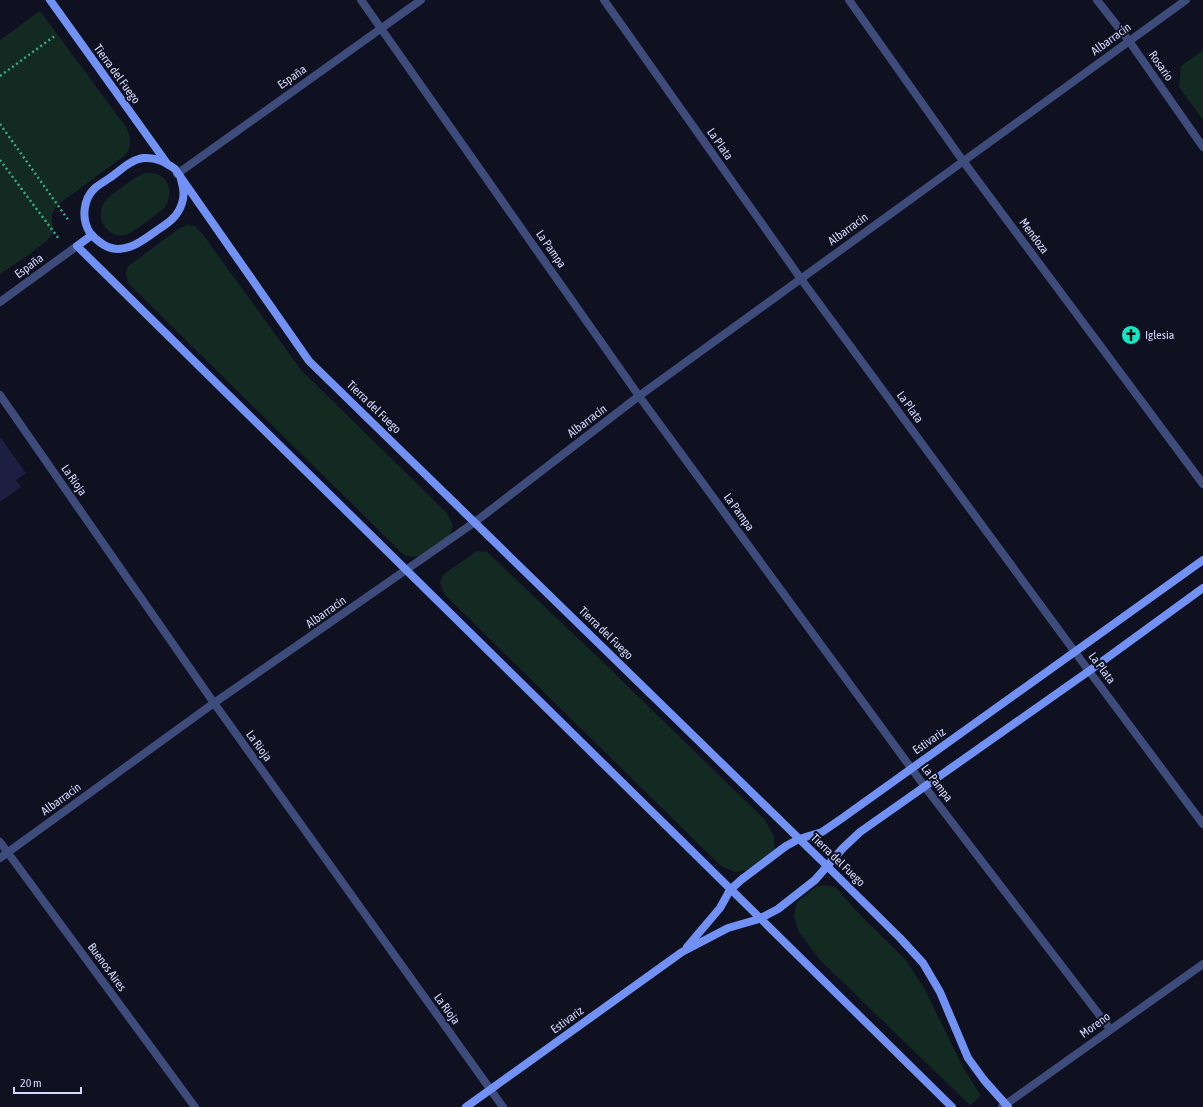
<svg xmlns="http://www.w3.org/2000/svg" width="1203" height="1107" font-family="'Asap Condensed',sans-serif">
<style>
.green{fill:#132a23}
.building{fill:#1d1f40}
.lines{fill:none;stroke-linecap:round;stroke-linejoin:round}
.path{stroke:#38ab85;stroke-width:2.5;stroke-dasharray:2 3;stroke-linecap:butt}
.street{stroke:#3e4c7c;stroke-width:8}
.secondary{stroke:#7191f4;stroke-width:8}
.labels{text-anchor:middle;stroke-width:4;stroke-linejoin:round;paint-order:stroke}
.street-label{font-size:12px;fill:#d3d9fc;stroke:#0f1121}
.poi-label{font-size:12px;fill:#d3d9fc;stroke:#0f1121;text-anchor:start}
</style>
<rect width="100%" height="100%" fill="#0f1121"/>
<g class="green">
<path d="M 40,11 L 126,127 C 131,139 133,146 124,156 L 60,203 C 44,219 57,221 52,234 C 47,244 11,266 0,274 L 0,40 Z"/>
<path d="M 1203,50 L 1203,120 L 1179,87 L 1181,66 Z"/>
<path d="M 150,173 C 152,173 156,174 159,175 C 171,181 172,197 165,207 C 162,211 133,232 128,234 C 125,235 119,236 116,235 C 101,230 96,212 106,200 C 110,196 136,176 141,175 C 143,173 147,173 150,173 Z"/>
<path d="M 188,225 L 195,226 L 204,236 L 301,370 L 447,513 L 453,526 L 449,537 L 423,555 L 412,557 L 404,555 L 128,283 L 126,273 L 128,266 L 180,228 Z"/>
<path d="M 477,551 L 487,552 L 607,666 L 765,820 L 774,836 L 775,852 L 750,869 L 735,872 L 721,866 L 445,595 L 440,583 L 443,575 Z"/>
<path d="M 825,885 L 835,887 L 862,917 L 905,959 L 924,988 L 964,1069 L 981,1096 L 970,1105 L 820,960 L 799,932 L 794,916 L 797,902 L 816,887 Z"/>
</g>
<path class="building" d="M 0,437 L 26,473 L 16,480 L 21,487 L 0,502 Z"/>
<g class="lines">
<g class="path">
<path d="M 0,76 L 56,35"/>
<path d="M 0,124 L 69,221"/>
<path d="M 0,160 L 59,239"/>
</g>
<g class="street">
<path d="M 361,0 L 639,396 L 925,787 L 1110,1029"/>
<path d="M 604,0 L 801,279 L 1089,671 L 1203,824"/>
<path d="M 849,0 L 963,161 L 1203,484"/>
<path d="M 1097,0 L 1129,41 L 1203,147"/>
<path d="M 177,174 L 421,0"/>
<path d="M 0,302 L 77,246"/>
<path d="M 0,395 L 214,703 L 503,1107"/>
<path d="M 0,842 L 195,1107"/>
<path d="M 0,858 L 214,703 L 475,522 L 639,396 L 1186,0"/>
<path d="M 1002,1107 L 1203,964"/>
</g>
<g class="secondary">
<path d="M 50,0 L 166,162"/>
<path d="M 181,179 C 183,187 185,195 182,203 C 178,217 168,223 156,231 C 141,242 123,256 104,245 C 99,242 94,238 90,233 C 81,219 83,199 95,188 C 101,183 109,179 115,174 C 124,167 133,159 144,158 C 156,157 165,162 175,169 L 309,361 L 827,866 L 900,938 L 923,963 L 940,992 L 968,1058 L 984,1080 L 1008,1107"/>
<path d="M 92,235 L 77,246 L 952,1107"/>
<path d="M 687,947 L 720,908 L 730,890 L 741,880 L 786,846 L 799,839 L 822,832 L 841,819 L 1203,560"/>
<path d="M 466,1107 L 682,952 L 728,928 L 759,919 L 778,909 L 815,880 L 843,848 L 860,832 L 1089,671 L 1203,588"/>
</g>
</g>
<defs>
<g id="church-disc" transform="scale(1)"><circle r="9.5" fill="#12e8c4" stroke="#0f1121"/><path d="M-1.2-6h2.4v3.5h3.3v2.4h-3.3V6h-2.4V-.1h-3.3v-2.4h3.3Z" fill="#111"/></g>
</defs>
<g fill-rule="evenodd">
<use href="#church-disc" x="1131" y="335"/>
</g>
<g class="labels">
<g class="street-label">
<text transform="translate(1111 39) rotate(-36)" y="4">Albarracín</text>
<text transform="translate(1161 66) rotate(55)" y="4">Rosario</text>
<text transform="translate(117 74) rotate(54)" y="4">Tierra del Fuego</text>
<text transform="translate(292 77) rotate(-35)" y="4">España</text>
<text transform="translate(720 144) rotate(55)" y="4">La Plata</text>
<text transform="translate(848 229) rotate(-36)" y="4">Albarracín</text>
<text transform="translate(1034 236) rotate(53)" y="4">Mendoza</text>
<text transform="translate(551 249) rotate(55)" y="4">La Pampa</text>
<text transform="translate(29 266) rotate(-36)" y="4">España</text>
<text transform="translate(374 407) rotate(44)" y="4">Tierra del Fuego</text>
<text transform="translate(910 407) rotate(54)" y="4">La Plata</text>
<text transform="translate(587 421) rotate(-37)" y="4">Albarracín</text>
<text transform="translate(74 480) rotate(55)" y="4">La Rioja</text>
<text transform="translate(739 512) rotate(54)" y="4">La Pampa</text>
<text transform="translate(326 612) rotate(-35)" y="4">Albarracín</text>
<text transform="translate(606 633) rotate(44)" y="4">Tierra del Fuego</text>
<text transform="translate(1102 668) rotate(53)" y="4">La Plata</text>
<text transform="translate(929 741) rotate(-35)" y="4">Estivariz</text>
<text transform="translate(259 746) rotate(54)" y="4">La Rioja</text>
<text transform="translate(937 783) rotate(53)" y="4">La Pampa</text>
<text transform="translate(61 799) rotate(-36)" y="4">Albarracín</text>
<text transform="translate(838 860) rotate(44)" y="4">Tierra del Fuego</text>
<text transform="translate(107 967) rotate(54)" y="4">Buenos Aires</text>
<text transform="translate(447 1009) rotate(54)" y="4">La Rioja</text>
<text transform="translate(567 1020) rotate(-36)" y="4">Estivariz</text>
<text transform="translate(1095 1025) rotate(-36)" y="4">Moreno</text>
</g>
<g class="poi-label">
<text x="1145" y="339">Iglesia</text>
</g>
</g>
<path d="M14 1087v6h67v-6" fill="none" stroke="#d3d9fc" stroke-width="2"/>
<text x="20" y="1087" font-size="12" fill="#d3d9fc" stroke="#0f1121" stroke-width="3" paint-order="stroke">20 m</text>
</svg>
